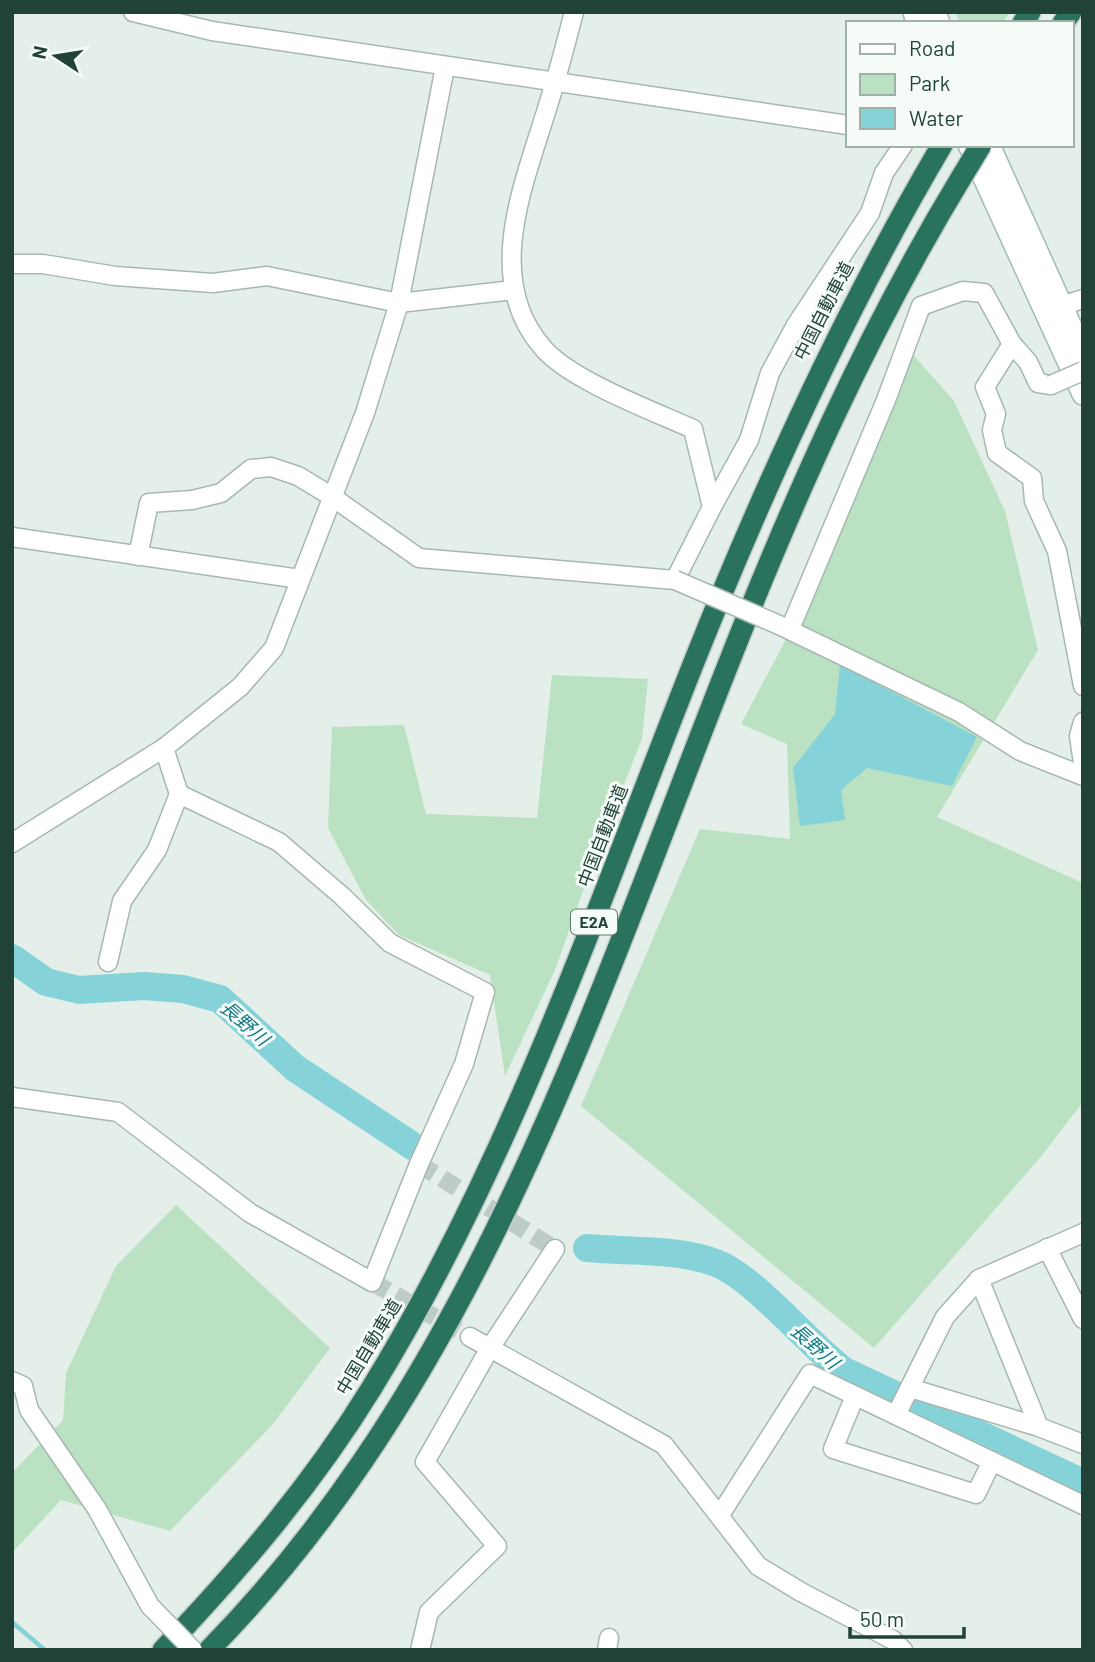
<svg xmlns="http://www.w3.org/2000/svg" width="1095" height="1662" font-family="Barlow,'Noto Sans JP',sans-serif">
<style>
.green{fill:#bae2c2}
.water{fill:#86d2d9}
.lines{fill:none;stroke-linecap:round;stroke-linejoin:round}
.stream{stroke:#86d2d9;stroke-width:4.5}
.river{stroke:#86d2d9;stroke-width:28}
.street-tunnel{stroke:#bdcdc5;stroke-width:18;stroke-dasharray:18 9;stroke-linecap:butt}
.street-casing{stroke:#a6b8b0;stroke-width:21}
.secondary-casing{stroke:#a1bcb0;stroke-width:24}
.highway-casing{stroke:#c1cac7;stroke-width:24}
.street{stroke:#fff;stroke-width:18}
.secondary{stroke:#fff;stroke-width:21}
.highway{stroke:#29725e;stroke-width:21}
.street-bridge-casing{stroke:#a6b8b0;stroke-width:21;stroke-linecap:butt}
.highway-bridge-casing{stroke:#c1cac7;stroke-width:24;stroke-linecap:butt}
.street-bridge{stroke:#fff;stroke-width:18}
.highway-bridge{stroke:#29725e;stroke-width:21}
.labels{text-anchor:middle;stroke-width:6;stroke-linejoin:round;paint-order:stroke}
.shield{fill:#f5fbf7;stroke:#617a71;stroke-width:2}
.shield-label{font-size:16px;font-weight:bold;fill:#214337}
.street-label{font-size:18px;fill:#214337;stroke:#f5fbf7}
.water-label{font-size:19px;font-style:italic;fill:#147a86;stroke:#f5fbf7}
</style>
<rect width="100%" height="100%" fill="#e4efe9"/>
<g class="green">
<path d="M 955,12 L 1010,12 L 1003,23 L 960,23 Z"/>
<path d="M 908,349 L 954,401 L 1005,511 L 1038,650 L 937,817 L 1083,883 L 1083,1102 L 1039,1159 L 874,1348 L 581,1106 L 700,829 L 790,839 L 787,744 L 741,724 L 834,549 Z"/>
<path d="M 552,675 L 648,679 L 642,739 L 595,857 L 555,970 L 505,1076 L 490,975 L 399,935 L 366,900 L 328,828 L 332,727 L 404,725 L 426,814 L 537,818 Z"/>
<path d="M 176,1205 L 330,1348 L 273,1424 L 170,1531 L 61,1500 L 12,1553 L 12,1473 L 63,1420 L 66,1373 L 116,1266 Z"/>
</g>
<path class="water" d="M 840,664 L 977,737 L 952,786 L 867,768 L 841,790 L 845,820 L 800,826 L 793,768 L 835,714 Z"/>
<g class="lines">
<path class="stream" d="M 12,1622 L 45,1650"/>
<g class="river">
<path d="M 12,958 L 46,982 L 79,990 L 144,986 L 183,989 L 220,999 L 295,1068 L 414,1147"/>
<path d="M 587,1248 C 628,1252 677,1248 716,1263 C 755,1278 808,1344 844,1371 L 1083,1483"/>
</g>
<g class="street-tunnel">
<path d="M 419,1164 L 555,1249"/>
<path d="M 372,1282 L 470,1337"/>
</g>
<g class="street-casing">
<g id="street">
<path d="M 133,12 L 212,31 L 848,125"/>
<path d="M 12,264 L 43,264 L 115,276 L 213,283 L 267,276 L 399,303 L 513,290"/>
<path d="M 1061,306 L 1083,299"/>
<path d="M 1012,344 L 985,387 L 996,414 L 992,430 L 997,453 L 1032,478 L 1034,501 L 1057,551 L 1083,686"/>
<path d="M 712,507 L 749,440 L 770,373 L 796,325 L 870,213 L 884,173 L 903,145"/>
<path d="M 12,537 L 300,579"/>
<path d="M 138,556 L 149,503 L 192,500 L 221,493 L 251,469 L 271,467 L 298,476 L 331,496 L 419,558 L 675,580 L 712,507 L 693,429 C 653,411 570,380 543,348 C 484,281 522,189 545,115 C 556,81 565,47 574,12"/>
<path d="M 779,625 L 959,712 L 1020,751 L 1083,776"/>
<path d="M 790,629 L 886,400 L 921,306 L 963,291 L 984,293 L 1012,344 L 1028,362 L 1038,383 L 1051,385"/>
<path d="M 1083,722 L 1079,736 L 1083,763"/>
<path d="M 164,748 L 179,794"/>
<path d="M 12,843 L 164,748 L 240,687 L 274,648 L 365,413 L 399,303 L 445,67"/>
<path d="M 12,1097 L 118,1112 L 250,1213 L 372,1282 L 419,1164 L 464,1064 L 485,992 L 390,943 L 342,896 L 279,842 L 179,794 L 157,850 L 122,901 L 108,962"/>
<path d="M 1047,1248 L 1083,1319"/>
<path d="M 979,1279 L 1039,1427 L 1083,1444"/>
<path d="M 470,1337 L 664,1445 L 758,1566 L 801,1592 L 893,1640 L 903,1650"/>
<path d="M 12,1381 L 23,1386 L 29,1410 L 97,1509 L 150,1606"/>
<path d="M 910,1388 L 1039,1427"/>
<path d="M 855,1396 L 833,1449 L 976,1494 L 992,1461"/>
<path d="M 896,1415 L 945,1317 L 979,1279 L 1083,1233"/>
<path d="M 720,1515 L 810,1374 L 1083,1505"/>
<path d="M 420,1650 L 429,1612 L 497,1546 L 425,1462 L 490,1348 L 555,1249"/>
<path d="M 607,1650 L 609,1638"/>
</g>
</g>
<g class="secondary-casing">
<g id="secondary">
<path d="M 914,12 L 917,23"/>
<path d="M 935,12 L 939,23"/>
<path d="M 969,145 L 1083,394"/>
<path d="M 989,145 L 1083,353"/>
</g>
</g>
<g class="highway-casing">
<g id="highway">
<path d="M 1023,23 L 1030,12"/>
<path d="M 1063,23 L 1071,12"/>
<path d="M 163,1650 C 240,1569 312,1485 371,1389 C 511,1162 596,909 694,662 C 765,484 844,311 942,145"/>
<path d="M 209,1650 C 473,1381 589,1018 724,675 C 791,504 865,336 961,178"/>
</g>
</g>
<use href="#street" class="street"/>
<use href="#secondary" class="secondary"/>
<use href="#highway" class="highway"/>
<g class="street-bridge-casing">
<g id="street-bridge">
<path d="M 1051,385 L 1083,371"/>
<path d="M 675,580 L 779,625"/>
<path d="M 150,1606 L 193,1650"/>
</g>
</g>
<g class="highway-bridge-casing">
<path id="highway-bridge" d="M 961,178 L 981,145"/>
</g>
<use href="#street-bridge" class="street-bridge"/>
<use href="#highway-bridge" class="highway-bridge"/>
</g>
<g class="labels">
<rect class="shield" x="571" y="909.5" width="46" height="25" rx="5"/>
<g class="shield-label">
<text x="594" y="928">E2A</text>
</g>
<g class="street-label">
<text transform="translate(824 311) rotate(-63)" y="6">中国自動車道</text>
<text transform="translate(603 836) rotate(-69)" y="6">中国自動車道</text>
<text transform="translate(369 1347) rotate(-59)" y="6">中国自動車道</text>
</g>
<g class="water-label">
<text transform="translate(245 1023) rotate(41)" y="7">長野川</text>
<text transform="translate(815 1346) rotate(42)" y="7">長野川</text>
</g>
</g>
<rect width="1095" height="1662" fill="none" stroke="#214337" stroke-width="28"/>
<rect x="846" y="21" width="228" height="126" fill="#f5fbf7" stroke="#a0b1aa" stroke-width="2"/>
<rect x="860" y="44" width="35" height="10" fill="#ffffff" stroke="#a0b1aa" stroke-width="2"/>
<text x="909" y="56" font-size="21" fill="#214337">Road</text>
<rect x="860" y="74" width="35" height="21" fill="#bae2c2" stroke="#a0b1aa" stroke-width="2"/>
<text x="909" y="91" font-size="21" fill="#214337">Park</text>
<rect x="860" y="108" width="35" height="21" fill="#86d2d9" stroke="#a0b1aa" stroke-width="2"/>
<text x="909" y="126" font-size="21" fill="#214337">Water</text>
<g transform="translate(56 56) rotate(282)" stroke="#f5fbf7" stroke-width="5" paint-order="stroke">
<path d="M0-5L12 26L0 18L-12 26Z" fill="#214337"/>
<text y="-10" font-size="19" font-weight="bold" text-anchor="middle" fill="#214337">N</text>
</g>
<path d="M850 1627v10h114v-10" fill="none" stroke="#214337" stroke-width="3.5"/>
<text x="860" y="1627" font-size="21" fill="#214337" stroke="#f5fbf7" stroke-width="5" paint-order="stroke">50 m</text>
</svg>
